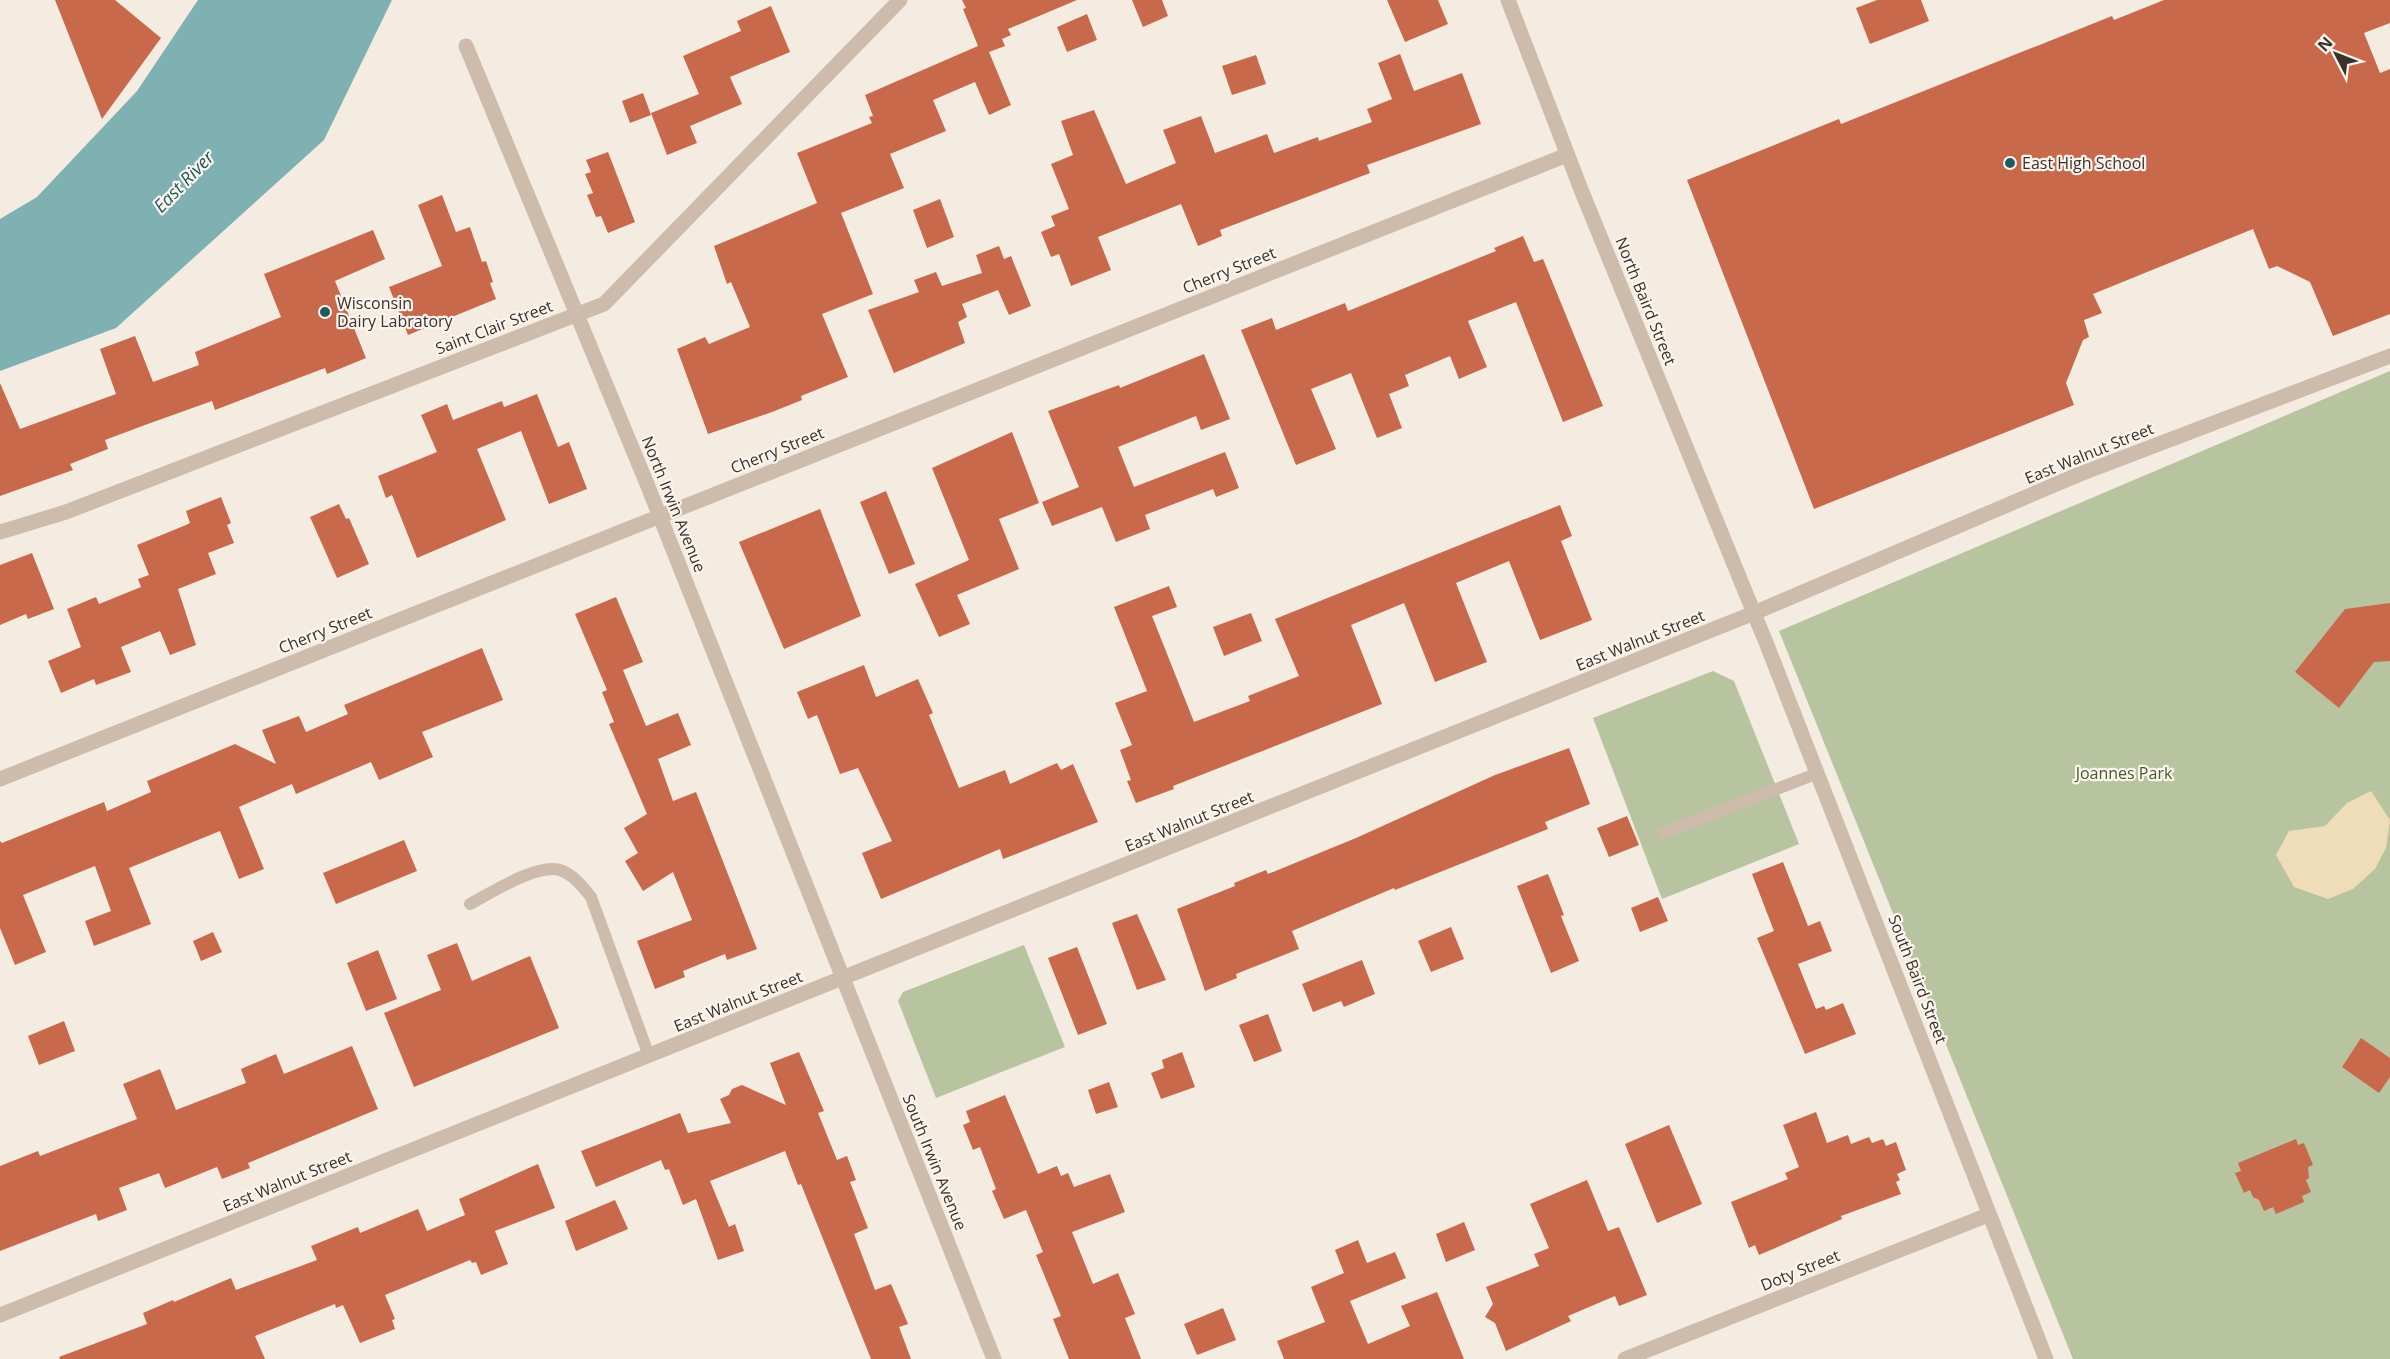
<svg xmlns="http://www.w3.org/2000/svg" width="2390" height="1359" font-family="'Open Sans',sans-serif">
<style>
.green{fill:#b8c4a0}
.sand{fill:#efdcb8}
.water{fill:#7fb0b2}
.building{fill:#c8694b}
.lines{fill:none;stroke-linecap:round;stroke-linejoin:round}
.service{stroke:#cdbbac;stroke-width:12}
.minor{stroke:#cdbbac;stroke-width:15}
.tertiary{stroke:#cdbbac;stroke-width:15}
.poi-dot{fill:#1f5a5e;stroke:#fbf5ee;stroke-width:2}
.labels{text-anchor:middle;stroke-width:4.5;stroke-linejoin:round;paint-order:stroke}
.poi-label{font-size:16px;fill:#3b302b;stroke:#fbf5ee;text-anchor:start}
.street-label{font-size:16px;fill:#3b302b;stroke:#fbf5ee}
.park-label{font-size:16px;fill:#4a5a2e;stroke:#fbf5ee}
.water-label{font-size:18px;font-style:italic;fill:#1f5a5e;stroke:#fbf5ee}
</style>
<rect width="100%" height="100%" fill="#f4ebe1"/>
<g class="green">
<path d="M 2390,371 L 2390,1359 L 2073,1359 L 1779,631 Z"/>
<path d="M 1713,671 L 1734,681 L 1799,844 L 1662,899 L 1593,718 Z"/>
<path d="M 1024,945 L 1065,1047 L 936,1098 L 898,1001 L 903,992 Z"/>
</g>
<path class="sand" d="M 2371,791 L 2390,820 L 2386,848 L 2375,869 L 2353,889 L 2328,899 L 2294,887 L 2276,855 L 2289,831 L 2325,826 L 2347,803 Z"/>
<path class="water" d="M 198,0 L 392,0 L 324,140 L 116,328 L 0,371 L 0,219 L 37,197 L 137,91 Z"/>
<g class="building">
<path d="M 55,0 L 115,0 L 161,38 L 102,119 Z"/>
<path d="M 962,0 L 1077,0 L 1008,29 L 1011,35 L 1002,39 L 1005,46 L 989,52 L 1011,105 L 989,115 L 975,82 L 933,100 L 946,131 L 890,154 L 904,188 L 841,213 L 873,294 L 822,314 L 848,377 L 801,396 L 802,400 L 772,412 L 708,434 L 677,349 L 705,337 L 709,344 L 750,327 L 731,282 L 727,284 L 714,246 L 817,203 L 797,153 L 872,123 L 869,117 L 873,116 L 865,95 L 978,46 L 963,9 L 966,8 Z"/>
<path d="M 1132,0 L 1162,0 L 1168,16 L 1143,27 Z"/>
<path d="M 1387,0 L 1438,0 L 1448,24 L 1405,42 Z"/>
<path d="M 1877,0 L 1921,0 L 1929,21 L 1870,44 L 1856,8 Z"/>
<path d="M 2164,0 L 2390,0 L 2390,23 L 2364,33 L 2380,73 L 2390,69 L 2390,314 L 2333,336 L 2310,282 L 2277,266 L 2269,269 L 2253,229 L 2093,294 L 2102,313 L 2084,320 L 2089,337 L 2083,340 L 2066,383 L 2074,405 L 1814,509 L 1687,180 L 1839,119 L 1841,124 L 2112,16 L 2114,20 Z"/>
<path d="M 771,6 L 790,52 L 730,77 L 742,104 L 690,126 L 697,143 L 667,155 L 651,113 L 699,94 L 683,56 L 741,31 L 737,21 Z"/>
<path d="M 1087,14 L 1097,40 L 1067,52 L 1057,27 Z"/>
<path d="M 1400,54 L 1414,91 L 1462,73 L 1481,124 L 1367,165 L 1370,173 L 1220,230 L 1222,236 L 1198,246 L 1181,204 L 1098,237 L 1111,270 L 1071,286 L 1059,254 L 1051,257 L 1041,232 L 1055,226 L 1051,216 L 1069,209 L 1051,164 L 1073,155 L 1061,121 L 1094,110 L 1126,184 L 1176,163 L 1163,130 L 1201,116 L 1215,153 L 1267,134 L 1274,153 L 1318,137 L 1319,141 L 1372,122 L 1367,109 L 1392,99 L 1378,63 Z"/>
<path d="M 1256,55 L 1266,84 L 1232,95 L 1222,66 Z"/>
<path d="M 643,93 L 651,115 L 630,123 L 622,101 Z"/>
<path d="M 608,152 L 635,222 L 608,233 L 601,216 L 596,217 L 587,195 L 593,193 L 585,174 L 591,172 L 586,160 Z"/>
<path d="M 442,195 L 456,232 L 470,227 L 482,262 L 486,261 L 493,282 L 490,283 L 496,299 L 408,335 L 389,287 L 442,266 L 418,205 Z"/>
<path d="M 940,199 L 954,237 L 927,248 L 913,210 Z"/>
<path d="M 373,230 L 385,259 L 335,281 L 366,358 L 327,374 L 325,368 L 215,410 L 212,401 L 145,425 L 105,440 L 108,449 L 70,464 L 73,470 L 0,496 L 0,383 L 20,429 L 116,394 L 100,349 L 135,336 L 153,382 L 199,365 L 195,352 L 281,317 L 264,274 Z"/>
<path d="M 1523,236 L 1534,262 L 1543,259 L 1603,406 L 1563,422 L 1516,302 L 1468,321 L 1487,367 L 1459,379 L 1450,356 L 1405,375 L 1409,386 L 1389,394 L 1402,428 L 1377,438 L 1351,373 L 1311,389 L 1336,449 L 1296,465 L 1241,330 L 1272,318 L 1276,330 L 1345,303 L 1348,311 L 1496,251 L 1494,248 Z"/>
<path d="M 999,246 L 1004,259 L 1011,256 L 1031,306 L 1009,315 L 998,290 L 962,304 L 967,317 L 958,322 L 965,343 L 894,373 L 868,310 L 919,292 L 914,280 L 936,272 L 942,286 L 982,273 L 976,255 Z"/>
<path d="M 1204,354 L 1230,419 L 1201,430 L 1196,416 L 1118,447 L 1134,487 L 1225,452 L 1239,488 L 1216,497 L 1213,489 L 1145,515 L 1150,529 L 1116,542 L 1102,507 L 1052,526 L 1042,502 L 1079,487 L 1048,411 L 1119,385 L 1120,388 Z"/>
<path d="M 537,394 L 558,447 L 569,442 L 587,489 L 549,504 L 521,431 L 477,449 L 506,520 L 417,558 L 392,495 L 386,498 L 378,476 L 437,452 L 421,415 L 447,404 L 453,420 L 502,401 L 504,407 Z"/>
<path d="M 1012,432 L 1039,503 L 999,519 L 1019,569 L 957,595 L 970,624 L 939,637 L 915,584 L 969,560 L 932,468 Z"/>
<path d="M 886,491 L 915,564 L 889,574 L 860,502 Z"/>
<path d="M 221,497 L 231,523 L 227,525 L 234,543 L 208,553 L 216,574 L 178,589 L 196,645 L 170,655 L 160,631 L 121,647 L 131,672 L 96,685 L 94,679 L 61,693 L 48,661 L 81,647 L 67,609 L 96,597 L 99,604 L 141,587 L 138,579 L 149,575 L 137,545 L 186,525 L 190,523 L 186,511 Z"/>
<path d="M 339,504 L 346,519 L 349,518 L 369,564 L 337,578 L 310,517 Z"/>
<path d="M 1560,505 L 1572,536 L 1561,541 L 1592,620 L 1540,640 L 1509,561 L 1497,566 L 1456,583 L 1487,662 L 1435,682 L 1404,603 L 1351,625 L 1382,704 L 1173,786 L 1174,789 L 1136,803 L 1127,781 L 1131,780 L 1120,750 L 1132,745 L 1115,703 L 1147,691 L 1114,607 L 1169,586 L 1177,607 L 1152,616 L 1194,722 L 1250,701 L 1248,696 L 1299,676 L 1275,619 Z"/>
<path d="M 820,509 L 861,616 L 784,649 L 739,542 Z"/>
<path d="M 32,553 L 54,609 L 28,619 L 26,614 L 0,625 L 0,565 Z"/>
<path d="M 616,597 L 643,662 L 623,670 L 646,726 L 678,713 L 691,745 L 658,759 L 673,801 L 696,792 L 757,949 L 727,960 L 725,954 L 683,971 L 685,977 L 655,989 L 637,941 L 692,920 L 673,872 L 643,891 L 625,861 L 638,853 L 624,828 L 647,814 L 609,724 L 614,722 L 602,692 L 607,690 L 575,614 Z"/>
<path d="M 2390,603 L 2390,661 L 2374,662 L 2339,708 L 2295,672 L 2345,609 Z"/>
<path d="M 1251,613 L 1262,641 L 1224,656 L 1213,627 Z"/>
<path d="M 482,648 L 503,700 L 422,732 L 433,757 L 379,780 L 371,762 L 296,794 L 292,784 L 239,807 L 264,869 L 239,879 L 220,831 L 129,868 L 151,924 L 94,946 L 85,921 L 111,911 L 95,866 L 23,895 L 46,952 L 15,965 L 0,928 L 0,841 L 2,843 L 104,802 L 107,811 L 151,792 L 147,781 L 235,744 L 276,764 L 262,730 L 299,716 L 306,732 L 348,714 L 344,705 Z"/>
<path d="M 864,665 L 876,697 L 918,679 L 933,713 L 929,715 L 959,788 L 1005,770 L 1010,784 L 1057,763 L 1061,770 L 1073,764 L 1098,822 L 1003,859 L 1000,849 L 881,899 L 862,853 L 892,841 L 858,768 L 840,774 L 817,715 L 808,719 L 797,692 Z"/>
<path d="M 1569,748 L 1590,804 L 1545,822 L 1548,829 L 1395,890 L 1394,888 L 1292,931 L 1299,949 L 1236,974 L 1237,978 L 1205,991 L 1177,909 L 1235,886 L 1234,883 L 1266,870 L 1268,874 L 1356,838 L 1495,775 Z"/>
<path d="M 1627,816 L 1639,845 L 1609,857 L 1597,828 Z"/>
<path d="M 404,840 L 417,871 L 336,904 L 323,873 Z"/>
<path d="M 1783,862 L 1808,926 L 1820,921 L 1832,951 L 1798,964 L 1816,1009 L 1824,1006 L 1826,1010 L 1843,1003 L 1856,1034 L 1805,1054 L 1757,938 L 1774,931 L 1752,874 Z"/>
<path d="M 1548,874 L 1564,915 L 1561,916 L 1579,961 L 1551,973 L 1517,886 Z"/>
<path d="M 1658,897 L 1668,921 L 1640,932 L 1631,908 Z"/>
<path d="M 1137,914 L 1166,980 L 1137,990 L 1112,923 Z"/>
<path d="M 1451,927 L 1464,959 L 1431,972 L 1418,941 Z"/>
<path d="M 213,932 L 222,952 L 201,961 L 193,941 Z"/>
<path d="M 457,943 L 472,981 L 530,956 L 559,1028 L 414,1087 L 384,1013 L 441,990 L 427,955 Z"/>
<path d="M 1077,947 L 1107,1024 L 1078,1035 L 1048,958 Z"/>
<path d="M 378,950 L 397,999 L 366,1011 L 347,963 Z"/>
<path d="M 1362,960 L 1375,994 L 1344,1007 L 1341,1001 L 1313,1012 L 1302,984 Z"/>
<path d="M 1268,1014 L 1282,1051 L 1254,1062 L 1239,1025 Z"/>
<path d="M 64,1021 L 75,1051 L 39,1065 L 28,1036 Z"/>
<path d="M 2361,1038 L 2390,1058 L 2390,1077 L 2379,1093 L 2342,1067 Z"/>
<path d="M 352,1046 L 378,1109 L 248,1163 L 250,1168 L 222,1179 L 217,1167 L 165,1188 L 159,1173 L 119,1188 L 127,1210 L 98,1221 L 96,1214 L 0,1251 L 0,1166 L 38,1151 L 40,1156 L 137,1119 L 123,1084 L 160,1069 L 176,1110 L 246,1083 L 241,1069 L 276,1054 L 284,1074 Z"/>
<path d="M 799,1052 L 824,1111 L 818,1113 L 837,1160 L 847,1156 L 856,1180 L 850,1182 L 868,1228 L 854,1234 L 875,1290 L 891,1284 L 908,1324 L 899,1327 L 911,1359 L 871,1359 L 801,1184 L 798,1185 L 785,1151 L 710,1181 L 729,1227 L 735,1224 L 744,1251 L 718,1260 L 696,1199 L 683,1205 L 669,1169 L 665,1170 L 661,1160 L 596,1187 L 581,1151 L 680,1113 L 688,1133 L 731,1123 L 720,1099 L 729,1095 L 732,1089 L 742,1085 L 786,1105 L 770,1063 Z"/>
<path d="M 1182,1052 L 1195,1087 L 1161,1099 L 1151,1073 L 1164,1068 L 1162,1060 Z"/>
<path d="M 1109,1082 L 1118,1107 L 1096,1114 L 1088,1090 Z"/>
<path d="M 1005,1095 L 1038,1174 L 1057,1166 L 1061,1176 L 1068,1173 L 1074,1187 L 1110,1174 L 1125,1212 L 1072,1232 L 1093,1284 L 1118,1273 L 1135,1314 L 1125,1318 L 1141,1359 L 1069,1359 L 1053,1319 L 1061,1316 L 1036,1255 L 1043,1252 L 1026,1210 L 1004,1219 L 992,1191 L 996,1189 L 980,1147 L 973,1150 L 963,1125 L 970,1122 L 966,1111 Z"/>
<path d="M 1816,1112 L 1827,1143 L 1848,1135 L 1851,1144 L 1869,1137 L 1872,1143 L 1883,1139 L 1886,1146 L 1896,1142 L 1906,1170 L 1897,1174 L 1900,1180 L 1896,1182 L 1901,1194 L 1841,1216 L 1842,1219 L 1759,1255 L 1755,1245 L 1749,1248 L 1731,1202 L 1788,1179 L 1785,1173 L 1799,1167 L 1783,1125 Z"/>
<path d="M 1669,1125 L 1702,1204 L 1657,1223 L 1625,1144 Z"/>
<path d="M 2296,1139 L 2298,1145 L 2304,1143 L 2313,1165 L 2308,1167 L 2309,1178 L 2306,1180 L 2311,1192 L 2302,1196 L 2304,1202 L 2276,1214 L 2273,1207 L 2264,1211 L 2259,1200 L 2253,1197 L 2250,1190 L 2244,1193 L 2235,1173 L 2241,1171 L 2238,1163 Z"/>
<path d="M 538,1164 L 555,1208 L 495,1231 L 508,1264 L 481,1275 L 476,1262 L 472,1263 L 470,1260 L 385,1295 L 395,1319 L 392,1320 L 395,1329 L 360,1343 L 343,1305 L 336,1308 L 335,1304 L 255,1336 L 265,1359 L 60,1359 L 59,1357 L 147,1324 L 143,1313 L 173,1300 L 174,1302 L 231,1278 L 236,1290 L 317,1260 L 311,1246 L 358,1227 L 360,1233 L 418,1209 L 427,1231 L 465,1215 L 459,1199 Z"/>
<path d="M 1587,1180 L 1608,1231 L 1619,1227 L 1647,1295 L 1619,1306 L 1615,1296 L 1568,1316 L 1571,1321 L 1506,1351 L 1495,1323 L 1485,1317 L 1493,1304 L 1486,1287 L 1539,1266 L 1534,1254 L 1549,1248 L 1530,1204 Z"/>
<path d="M 615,1200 L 628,1229 L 576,1251 L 565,1221 Z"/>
<path d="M 1464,1222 L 1475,1250 L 1446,1262 L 1436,1234 Z"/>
<path d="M 1358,1240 L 1367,1263 L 1395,1252 L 1406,1278 L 1350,1301 L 1368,1344 L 1410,1326 L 1401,1306 L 1437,1292 L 1464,1359 L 1284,1359 L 1277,1341 L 1325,1322 L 1311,1287 L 1344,1273 L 1335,1250 Z"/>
<path d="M 1223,1308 L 1236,1340 L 1197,1355 L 1184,1324 Z"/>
</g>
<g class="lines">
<g class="service">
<path d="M 1663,833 L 1818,773"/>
<path d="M 470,904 C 491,893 537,863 560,870 C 574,875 582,886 591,897 L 649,1056"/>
</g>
<g class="minor">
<path d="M 466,46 L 647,484 L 994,1359"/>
<path d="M 0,532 L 66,512 L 604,304 L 900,0"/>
<path d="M 1754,613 L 2080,474 L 2390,356"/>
<path d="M 0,779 L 1567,155"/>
<path d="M 1625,1359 L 1988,1215"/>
</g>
<g class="tertiary">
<path d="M 1508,0 L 1582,192 L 1767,645 L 2046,1359"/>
<path d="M 0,1315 L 1754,613"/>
</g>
</g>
<g class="poi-dot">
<circle cx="2010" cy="163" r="6"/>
<circle cx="325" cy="312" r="6"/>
</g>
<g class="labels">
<g class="poi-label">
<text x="2022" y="169">East High School</text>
<text x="337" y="309">Wisconsin<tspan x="337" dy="18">Dairy Labratory</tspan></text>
</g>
<g class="street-label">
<text transform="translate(1229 270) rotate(-22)" y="6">Cherry Street</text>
<text transform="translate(1646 301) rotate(68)" y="6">North Baird Street</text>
<text transform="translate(494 327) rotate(-21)" y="6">Saint Clair Street</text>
<text transform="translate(777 450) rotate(-22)" y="6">Cherry Street</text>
<text transform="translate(2089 453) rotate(-22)" y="6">East Walnut Street</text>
<text transform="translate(674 504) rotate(68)" y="6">North Irwin Avenue</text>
<text transform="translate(325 630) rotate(-22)" y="6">Cherry Street</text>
<text transform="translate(1640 640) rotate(-22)" y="6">East Walnut Street</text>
<text transform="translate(1189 821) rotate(-22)" y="6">East Walnut Street</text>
<text transform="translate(1918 979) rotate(69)" y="6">South Baird Street</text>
<text transform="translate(738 1001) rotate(-22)" y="6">East Walnut Street</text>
<text transform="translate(935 1162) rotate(68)" y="6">South Irwin Avenue</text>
<text transform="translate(287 1181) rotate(-22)" y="6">East Walnut Street</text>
<text transform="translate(1800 1270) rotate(-22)" y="6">Doty Street</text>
</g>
<g class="park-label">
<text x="2124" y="779">Joannes Park</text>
</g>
<g class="water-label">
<text transform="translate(184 182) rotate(-46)" y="6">East River</text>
</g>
</g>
<g transform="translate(2336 54) rotate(312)" stroke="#fbf5ee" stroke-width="4.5" paint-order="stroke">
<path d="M0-4.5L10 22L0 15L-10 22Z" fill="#3b302b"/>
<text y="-9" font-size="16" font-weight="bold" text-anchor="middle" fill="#3b302b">N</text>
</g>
</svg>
